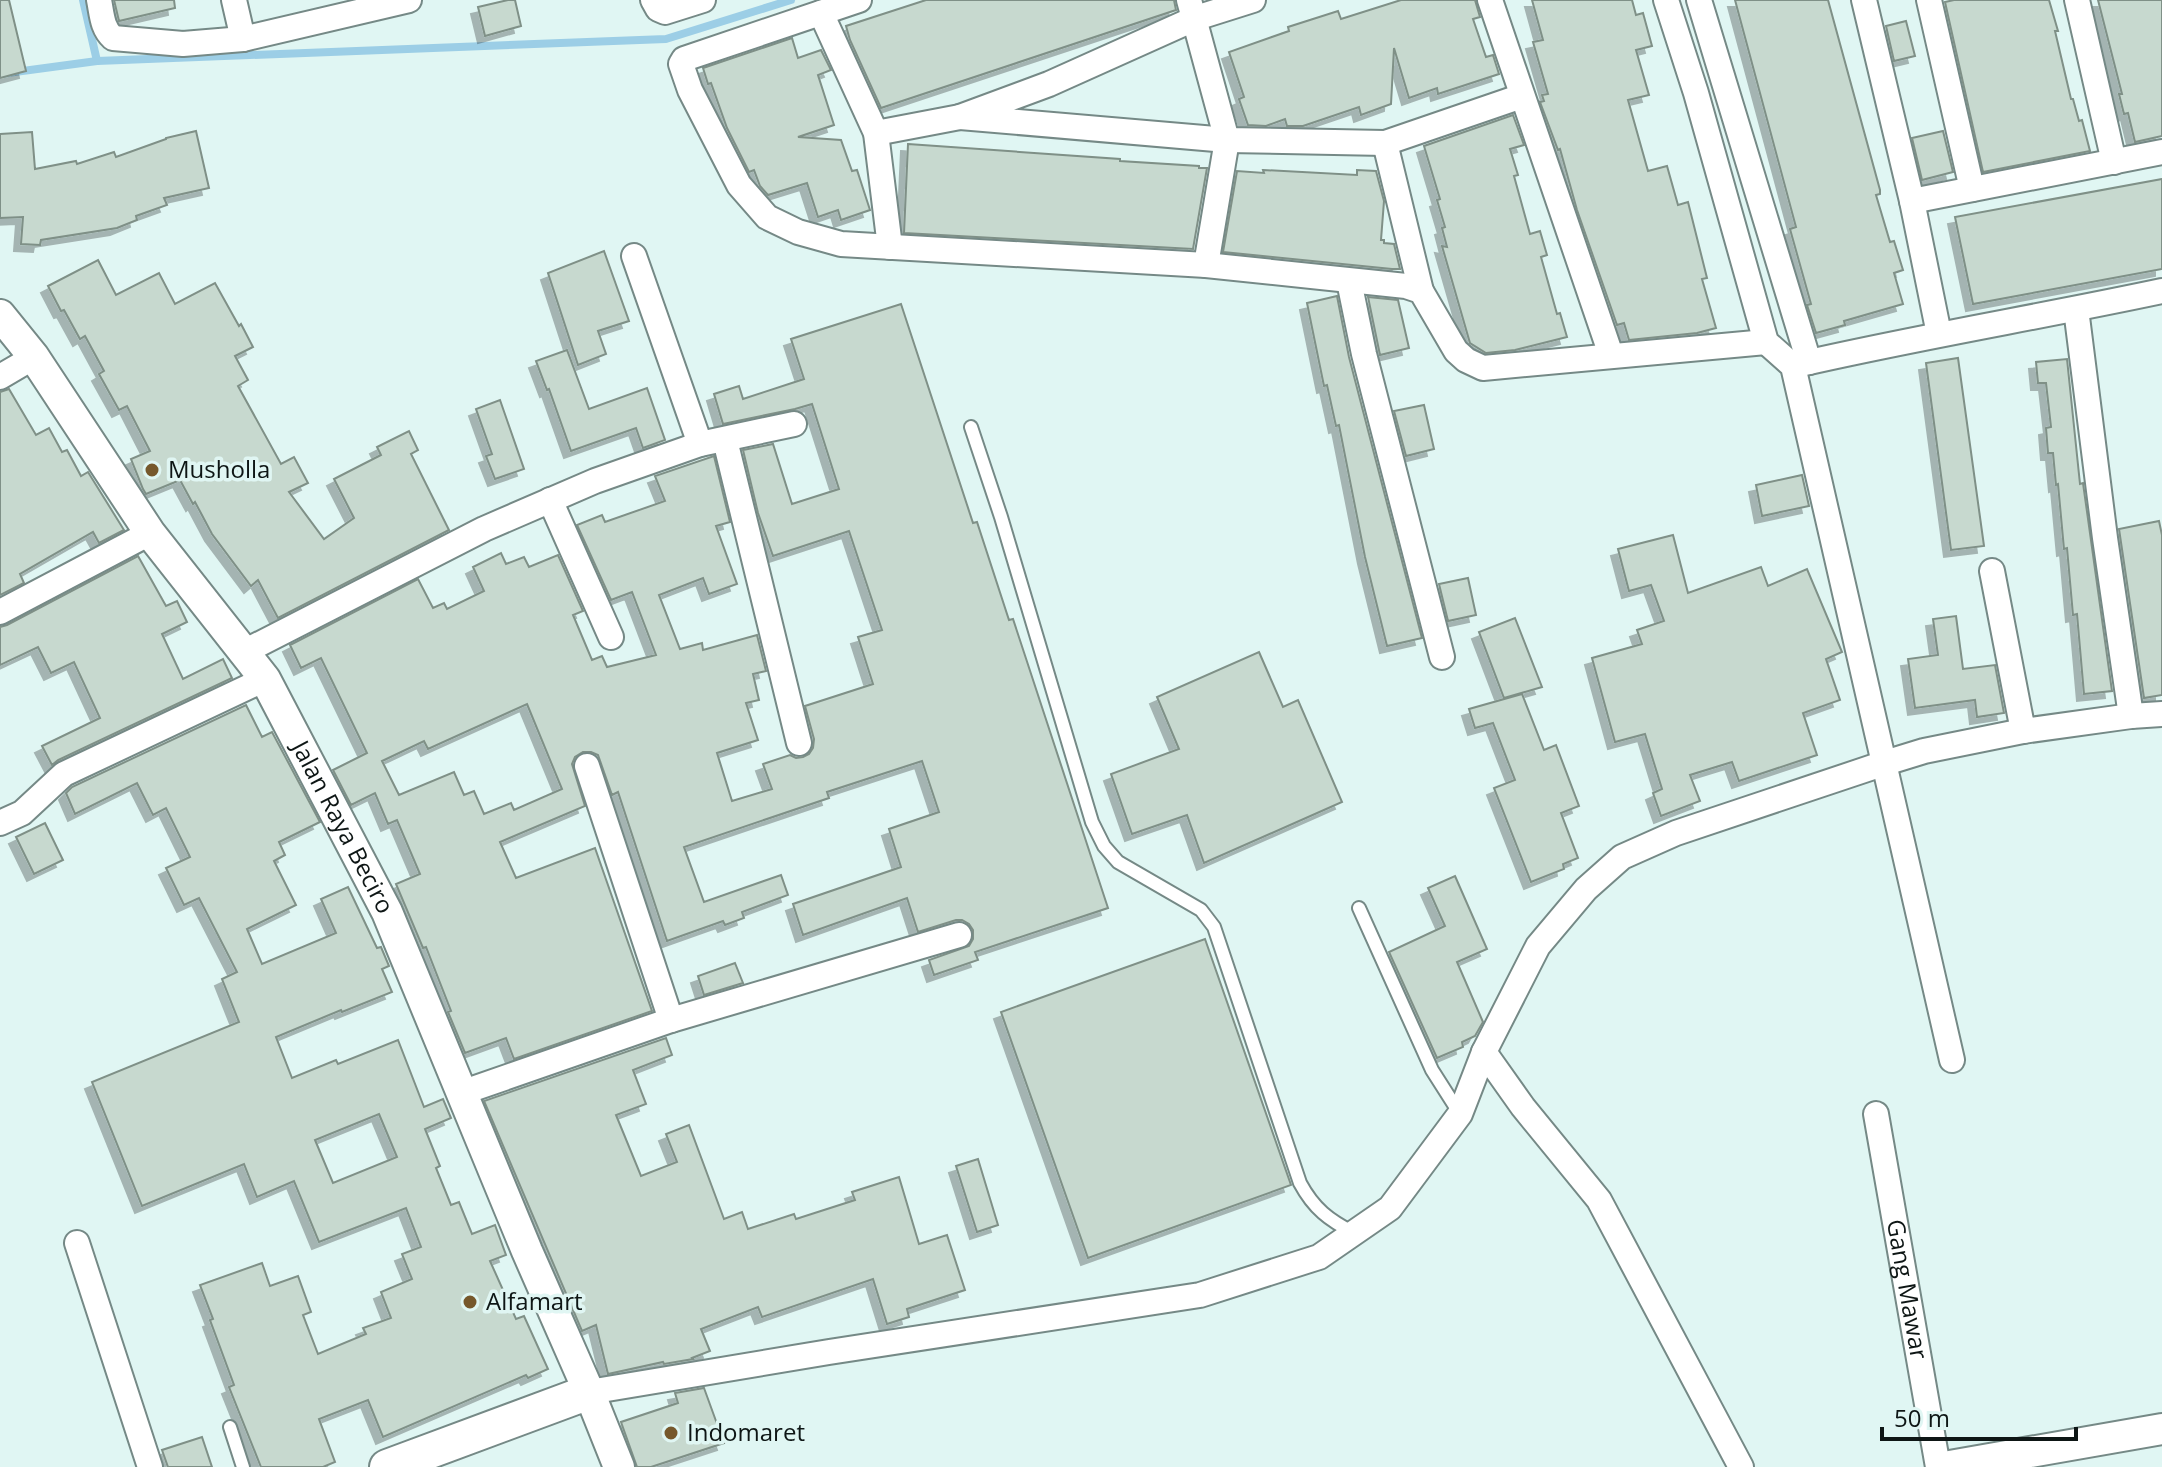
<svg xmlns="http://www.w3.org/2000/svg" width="2162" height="1467" font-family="'Open Sans',sans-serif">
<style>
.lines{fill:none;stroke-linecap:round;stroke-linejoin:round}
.stream{stroke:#9ccee6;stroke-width:8}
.building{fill:#c7d9cf;stroke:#7f9087;stroke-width:2;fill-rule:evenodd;filter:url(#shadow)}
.service-casing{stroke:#758986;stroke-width:16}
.minor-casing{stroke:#758986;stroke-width:28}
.tertiary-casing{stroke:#758986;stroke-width:34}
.secondary-casing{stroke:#758986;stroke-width:38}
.service{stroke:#fff;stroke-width:12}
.minor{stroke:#fff;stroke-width:24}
.tertiary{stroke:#fff;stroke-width:30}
.secondary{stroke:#fff;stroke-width:34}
.poi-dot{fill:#76582c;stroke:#e0f6f3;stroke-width:3}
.labels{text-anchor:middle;stroke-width:7;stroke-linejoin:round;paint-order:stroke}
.poi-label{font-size:24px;fill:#0e1615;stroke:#e0f6f3;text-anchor:start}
.street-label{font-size:24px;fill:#0e1615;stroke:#e0f6f3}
</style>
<defs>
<filter id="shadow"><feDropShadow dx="-7" dy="7" stdDeviation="0" flood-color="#0004"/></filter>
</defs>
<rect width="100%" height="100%" fill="#e0f6f3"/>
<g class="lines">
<g class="stream">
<path d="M 83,0 L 97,61"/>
<path d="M 0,74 L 97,61 L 666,39 L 791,0"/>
</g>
</g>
<g class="building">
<path d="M 0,0 L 9,0 L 26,71 L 0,78 Z"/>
<path d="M 114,0 L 174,0 L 175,8 L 119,21 Z"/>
<path d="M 508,0 L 515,0 L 521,26 L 485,36 L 478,7 Z"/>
<path d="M 926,0 L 1174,0 L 1176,10 L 881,108 L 850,40 L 846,26 Z"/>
<path d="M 1401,0 L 1475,0 L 1480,17 L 1473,19 L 1486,57 L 1493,55 L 1499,74 L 1438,94 L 1437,88 L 1409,98 L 1394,48 L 1391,104 L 1361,115 L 1359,107 L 1303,126 L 1287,126 L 1285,119 L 1266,126 L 1248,125 L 1239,99 L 1244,97 L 1229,52 L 1289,31 L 1288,27 L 1338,11 L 1341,19 Z"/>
<path d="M 1532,0 L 1632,0 L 1636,15 L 1643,13 L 1652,46 L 1636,50 L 1649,95 L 1628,100 L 1648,171 L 1667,166 L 1678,205 L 1688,202 L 1707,278 L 1702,279 L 1716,328 L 1697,333 L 1629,340 L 1624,323 L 1617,325 L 1577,210 L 1560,149 L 1558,150 L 1540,102 L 1544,101 L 1542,95 L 1548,94 L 1533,42 L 1543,40 Z"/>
<path d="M 1735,0 L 1828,0 L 1880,190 L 1880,194 L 1876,195 L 1890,242 L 1894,241 L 1903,270 L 1894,273 L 1903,304 L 1844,321 L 1845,325 L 1816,333 L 1807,305 L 1811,304 L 1790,229 L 1796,227 Z"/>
<path d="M 1954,0 L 2049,0 L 2058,31 L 2055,31 L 2071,99 L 2073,99 L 2079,121 L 2082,120 L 2090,151 L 1983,172 L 1945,2 Z"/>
<path d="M 2098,0 L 2162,0 L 2162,136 L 2135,142 L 2128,113 L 2124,114 L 2119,94 L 2122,94 Z"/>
<path d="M 1906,21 L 1915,56 L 1894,61 L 1886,26 Z"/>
<path d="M 792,38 L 798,58 L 821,50 L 831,70 L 818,75 L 834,125 L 798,137 L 841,140 L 852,171 L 857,170 L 870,210 L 841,220 L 838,210 L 818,217 L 807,183 L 768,195 L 760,186 L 754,170 L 749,172 L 727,128 L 711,83 L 708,84 L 703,68 Z"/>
<path d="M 1513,115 L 1524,145 L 1510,149 L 1518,175 L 1514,176 L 1530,234 L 1540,231 L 1547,255 L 1541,257 L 1557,314 L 1560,313 L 1567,337 L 1515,350 L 1486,353 L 1470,343 L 1442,246 L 1447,247 L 1442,228 L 1445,227 L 1437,200 L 1440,199 L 1424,146 Z"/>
<path d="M 196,131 L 209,188 L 164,198 L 167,205 L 136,216 L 137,220 L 117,228 L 41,240 L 40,245 L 21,244 L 23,217 L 0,218 L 0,134 L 32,132 L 35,169 L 76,161 L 77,164 L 114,152 L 116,157 L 166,139 L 166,138 Z"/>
<path d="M 1943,131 L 1953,172 L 1922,180 L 1912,138 Z"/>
<path d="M 908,144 L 1120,159 L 1120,161 L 1199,166 L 1199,168 L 1207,168 L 1193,249 L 904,233 Z"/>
<path d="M 1263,170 L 1357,175 L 1357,170 L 1376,171 L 1384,201 L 1381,240 L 1384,240 L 1384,243 L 1394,244 L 1400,269 L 1392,269 L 1223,252 L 1237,171 L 1264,173 Z"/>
<path d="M 2162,179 L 2162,269 L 1973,304 L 1955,217 Z"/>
<path d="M 604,251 L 629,321 L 598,331 L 606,354 L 578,365 L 548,273 Z"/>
<path d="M 98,260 L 116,295 L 159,273 L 175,304 L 215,283 L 239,326 L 241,324 L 253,347 L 235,356 L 248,380 L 238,386 L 281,464 L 294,457 L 308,483 L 289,492 L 324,539 L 354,518 L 334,479 L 381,455 L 377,447 L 409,431 L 418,450 L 411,454 L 449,530 L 278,618 L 258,580 L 251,586 L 212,534 L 195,502 L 193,504 L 180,480 L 146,494 L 143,489 L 131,459 L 150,451 L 127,406 L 119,410 L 99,374 L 104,371 L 85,336 L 80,339 L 64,310 L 61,311 L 48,286 Z"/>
<path d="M 1337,296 L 1349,357 L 1422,638 L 1387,646 L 1365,557 L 1339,425 L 1336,426 L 1327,385 L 1324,386 L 1307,303 Z"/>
<path d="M 1368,297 L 1398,300 L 1409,348 L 1380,355 Z"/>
<path d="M 901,304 L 973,523 L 977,522 L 1009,620 L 1013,619 L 1108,908 L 975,952 L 978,960 L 934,975 L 929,960 L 969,946 L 973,939 L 973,930 L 969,924 L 962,920 L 956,920 L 918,932 L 907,898 L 803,935 L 793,904 L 901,867 L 889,829 L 939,812 L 922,761 L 827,792 L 829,798 L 684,847 L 704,902 L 781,875 L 788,895 L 742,912 L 744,918 L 725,925 L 723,921 L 667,941 L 618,792 L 612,795 L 598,755 L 591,752 L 583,752 L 575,757 L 572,764 L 585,806 L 500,842 L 516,878 L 595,848 L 652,1011 L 514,1059 L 506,1038 L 465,1053 L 448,1012 L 451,1011 L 426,947 L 423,948 L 396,884 L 420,874 L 397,820 L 388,824 L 375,793 L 351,805 L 333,770 L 367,753 L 321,658 L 301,668 L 290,645 L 418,579 L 433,608 L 444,603 L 447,609 L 484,591 L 473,567 L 501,553 L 506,564 L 524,557 L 529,567 L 558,555 L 583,611 L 573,615 L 592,660 L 602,656 L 607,667 L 656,655 L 632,592 L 611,600 L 577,525 L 602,515 L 605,522 L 665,501 L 655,476 L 714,456 L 730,522 L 716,526 L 737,584 L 709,594 L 703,578 L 659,595 L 680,649 L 702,643 L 703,650 L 757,635 L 766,671 L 753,674 L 759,700 L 746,703 L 758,740 L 717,753 L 732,801 L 772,789 L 763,764 L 790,755 L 796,758 L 803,757 L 809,754 L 813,748 L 814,739 L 805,706 L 873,684 L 858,637 L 882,630 L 849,531 L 773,556 L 758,513 L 743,450 L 773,444 L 792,504 L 839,489 L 812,404 L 795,409 L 723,424 L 714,394 L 739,386 L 743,399 L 804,379 L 791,339 ZM 527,704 L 562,789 L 514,810 L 511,803 L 484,814 L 474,791 L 464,795 L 454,772 L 399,795 L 382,761 L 424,741 L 428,749 Z"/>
<path d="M 567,350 L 589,409 L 647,388 L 665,440 L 643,448 L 636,428 L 571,451 L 549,389 L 547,390 L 536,361 Z"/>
<path d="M 1958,358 L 1984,546 L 1951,550 L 1926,363 Z"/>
<path d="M 2067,359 L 2080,484 L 2083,483 L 2112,691 L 2084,694 L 2077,614 L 2073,615 L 2067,548 L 2064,549 L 2058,484 L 2056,485 L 2053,453 L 2048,453 L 2046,428 L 2051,427 L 2046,383 L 2038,383 L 2036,362 Z"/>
<path d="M 9,389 L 36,435 L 49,428 L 62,452 L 67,450 L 81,476 L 88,472 L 124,530 L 99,543 L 93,532 L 20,574 L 24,583 L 0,595 L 0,392 Z"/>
<path d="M 500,400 L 524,469 L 495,479 L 486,456 L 492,454 L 476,409 Z"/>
<path d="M 1424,405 L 1434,449 L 1406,456 L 1394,411 Z"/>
<path d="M 1802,475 L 1809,506 L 1762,516 L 1756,485 Z"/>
<path d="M 2159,521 L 2162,535 L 2162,695 L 2144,698 L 2119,529 Z"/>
<path d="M 1673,535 L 1688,593 L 1761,567 L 1768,586 L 1807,569 L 1842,652 L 1826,659 L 1840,700 L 1803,713 L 1817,755 L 1739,781 L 1732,762 L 1690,775 L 1700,801 L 1661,816 L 1653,793 L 1662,789 L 1645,734 L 1615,742 L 1592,658 L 1642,644 L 1637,630 L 1664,621 L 1651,585 L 1629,591 L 1618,549 Z"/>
<path d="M 138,556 L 166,606 L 177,601 L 187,622 L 162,634 L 183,679 L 223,659 L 232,678 L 58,760 L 52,765 L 42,746 L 100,718 L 74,662 L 51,673 L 38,647 L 0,665 L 0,627 L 7,625 Z"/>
<path d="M 1468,578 L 1476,615 L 1448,621 L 1439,584 Z"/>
<path d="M 1956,616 L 1963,669 L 1995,665 L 2004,713 L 1977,717 L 1975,700 L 1915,708 L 1908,659 L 1938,655 L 1933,619 Z"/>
<path d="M 1515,618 L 1542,687 L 1504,698 L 1479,632 Z"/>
<path d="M 1259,652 L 1283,707 L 1298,700 L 1342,802 L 1204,863 L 1187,815 L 1132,834 L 1111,774 L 1179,749 L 1157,697 Z"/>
<path d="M 1522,694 L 1544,750 L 1556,745 L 1579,806 L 1561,813 L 1578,858 L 1563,864 L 1564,869 L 1531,882 L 1494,788 L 1515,780 L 1493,723 L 1475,728 L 1469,709 Z"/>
<path d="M 246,705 L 262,737 L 272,732 L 320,822 L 279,842 L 285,855 L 274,861 L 296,905 L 247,929 L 262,964 L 336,933 L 321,899 L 348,887 L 377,948 L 381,947 L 389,966 L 382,969 L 392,992 L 342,1012 L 341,1010 L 276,1037 L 292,1078 L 336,1060 L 338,1064 L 398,1040 L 424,1107 L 443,1099 L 451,1118 L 425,1129 L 440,1166 L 436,1168 L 451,1205 L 459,1202 L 472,1234 L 495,1225 L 506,1255 L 490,1261 L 516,1319 L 524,1316 L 548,1369 L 528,1378 L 526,1375 L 383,1437 L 368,1400 L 319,1419 L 335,1462 L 323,1467 L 261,1467 L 229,1387 L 234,1385 L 210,1320 L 213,1319 L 200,1285 L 262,1263 L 270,1286 L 298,1276 L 311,1312 L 303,1315 L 318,1354 L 366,1334 L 363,1328 L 391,1318 L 381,1292 L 412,1279 L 402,1254 L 421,1247 L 406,1208 L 319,1242 L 294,1181 L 257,1197 L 244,1164 L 142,1206 L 92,1082 L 239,1022 L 222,979 L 237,972 L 199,898 L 184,905 L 166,868 L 190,857 L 166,808 L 153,815 L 137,783 L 75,814 L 66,793 L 72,787 ZM 379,1114 L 397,1157 L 333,1183 L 315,1140 Z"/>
<path d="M 45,823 L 63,860 L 34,874 L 16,837 Z"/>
<path d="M 1455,876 L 1487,949 L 1457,962 L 1483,1022 L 1475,1036 L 1462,1042 L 1463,1047 L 1437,1058 L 1389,952 L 1445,926 L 1428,888 Z"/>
<path d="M 1205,939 L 1291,1185 L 1088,1258 L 1001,1012 Z"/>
<path d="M 735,963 L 743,983 L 704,995 L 698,976 Z"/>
<path d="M 666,1038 L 672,1055 L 633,1070 L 646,1104 L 616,1115 L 641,1176 L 677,1162 L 666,1134 L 689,1125 L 724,1219 L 742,1212 L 748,1229 L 794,1214 L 796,1219 L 855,1200 L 852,1192 L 899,1177 L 919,1244 L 947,1235 L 965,1290 L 907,1309 L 909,1317 L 887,1324 L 873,1279 L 762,1317 L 758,1307 L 701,1329 L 710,1351 L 692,1358 L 693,1359 L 664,1364 L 663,1362 L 608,1374 L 596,1325 L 582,1331 L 484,1101 Z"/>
<path d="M 978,1159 L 998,1225 L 977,1232 L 956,1166 Z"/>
<path d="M 704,1388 L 724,1443 L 651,1467 L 637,1467 L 621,1422 L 678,1403 L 675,1393 Z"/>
<path d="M 202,1437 L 212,1467 L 168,1467 L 162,1450 Z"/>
</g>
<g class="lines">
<g class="service-casing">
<g id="service">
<path d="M 971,427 L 1001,517 L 1092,822 L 1104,846 L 1118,862 L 1201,910 L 1214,927 L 1300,1183 C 1314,1209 1329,1220 1354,1233"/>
<path d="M 1359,908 L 1432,1070 L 1460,1114"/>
<path d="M 230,1427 L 243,1467"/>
</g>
</g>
<g class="minor-casing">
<g id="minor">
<path d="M 99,0 C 102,15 102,28 113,38 L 183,44 L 243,39 L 409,0"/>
<path d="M 234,0 L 243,39"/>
<path d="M 653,0 L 658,9 L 665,12 L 703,0"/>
<path d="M 859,0 L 684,59 L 681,64 L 690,90 L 739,185 L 767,217 L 798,232 L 841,244 L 1206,265 L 1406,286 L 1421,291 L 1456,351 L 1466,360 L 1483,368 L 1766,342"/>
<path d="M 1189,0 L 1227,140 L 1206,265"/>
<path d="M 1253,0 L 1196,18 L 1049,84 L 960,117 L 1227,140 L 1385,143 L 1522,96"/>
<path d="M 1490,0 L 1611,355"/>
<path d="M 1666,0 L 1696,93 L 1766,342 L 1793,366 L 1952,1060"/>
<path d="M 1699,0 L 1809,362"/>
<path d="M 1864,0 L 1912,201 L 1939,334"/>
<path d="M 1929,0 L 1972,189"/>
<path d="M 2077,0 L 2114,162"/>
<path d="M 821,13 L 876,133 L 890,247"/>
<path d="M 876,133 L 960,117"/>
<path d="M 1385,143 L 1421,291"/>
<path d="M 1912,201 L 2162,152"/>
<path d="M 634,256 L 700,444"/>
<path d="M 1349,281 L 1364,354 L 1442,657"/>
<path d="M 2076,309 L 2105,538 L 2131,716"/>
<path d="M 1796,365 C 1917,337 2040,317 2162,291"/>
<path d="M 0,377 L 34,357"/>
<path d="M 725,440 L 799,743"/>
<path d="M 550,500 L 611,637"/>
<path d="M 1992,571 L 2023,731"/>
<path d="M 0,612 L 150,533"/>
<path d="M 244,652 L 484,529 L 595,481 L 700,444 L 794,424"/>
<path d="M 587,766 L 671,1020"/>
<path d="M 0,823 L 22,813 L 64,774 L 265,679"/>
<path d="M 1484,1052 L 1523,1107 L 1599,1200 L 1741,1467"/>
<path d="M 461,1093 L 671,1020 L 959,935"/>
<path id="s1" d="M 1876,1114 L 1938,1467"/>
<path d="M 77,1243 L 150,1467"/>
<path d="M 589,1392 L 829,1352 L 1200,1295 L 1319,1257 L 1390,1208 L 1460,1114 L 1484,1052 L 1538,946 L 1586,889 L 1622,857 L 1676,833 L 1885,763 L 1924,751 L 2023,731 L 2131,716 L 2162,714"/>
</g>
</g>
<g class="tertiary-casing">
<g id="tertiary">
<path id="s2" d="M 0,315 L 34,357 L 150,533 L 265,679 L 387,912 L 527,1251 L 589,1392 L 619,1467"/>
<path d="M 1944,1467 L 2162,1429"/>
</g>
</g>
<g class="secondary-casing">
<path id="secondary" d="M 387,1467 L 589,1392"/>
</g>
<use href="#service" class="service"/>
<use href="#minor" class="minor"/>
<use href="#tertiary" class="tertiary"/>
<use href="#secondary" class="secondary"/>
</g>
<g class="poi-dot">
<circle cx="152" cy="470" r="8"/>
<circle cx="470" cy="1302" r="8"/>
<circle cx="671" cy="1433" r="8"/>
</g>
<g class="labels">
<g class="poi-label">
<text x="168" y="478">Musholla</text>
<text x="486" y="1310">Alfamart</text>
<text x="687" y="1441">Indomaret</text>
</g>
<g class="street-label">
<text dy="8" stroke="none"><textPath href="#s2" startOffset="618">Jalan Raya Beciro</textPath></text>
<text dy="8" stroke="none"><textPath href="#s1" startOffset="178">Gang Mawar</textPath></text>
</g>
</g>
<path d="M1882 1427v12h194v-12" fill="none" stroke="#0e1615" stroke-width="4"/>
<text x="1894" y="1427" font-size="24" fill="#0e1615" stroke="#e0f6f3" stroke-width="6" paint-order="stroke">50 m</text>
</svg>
